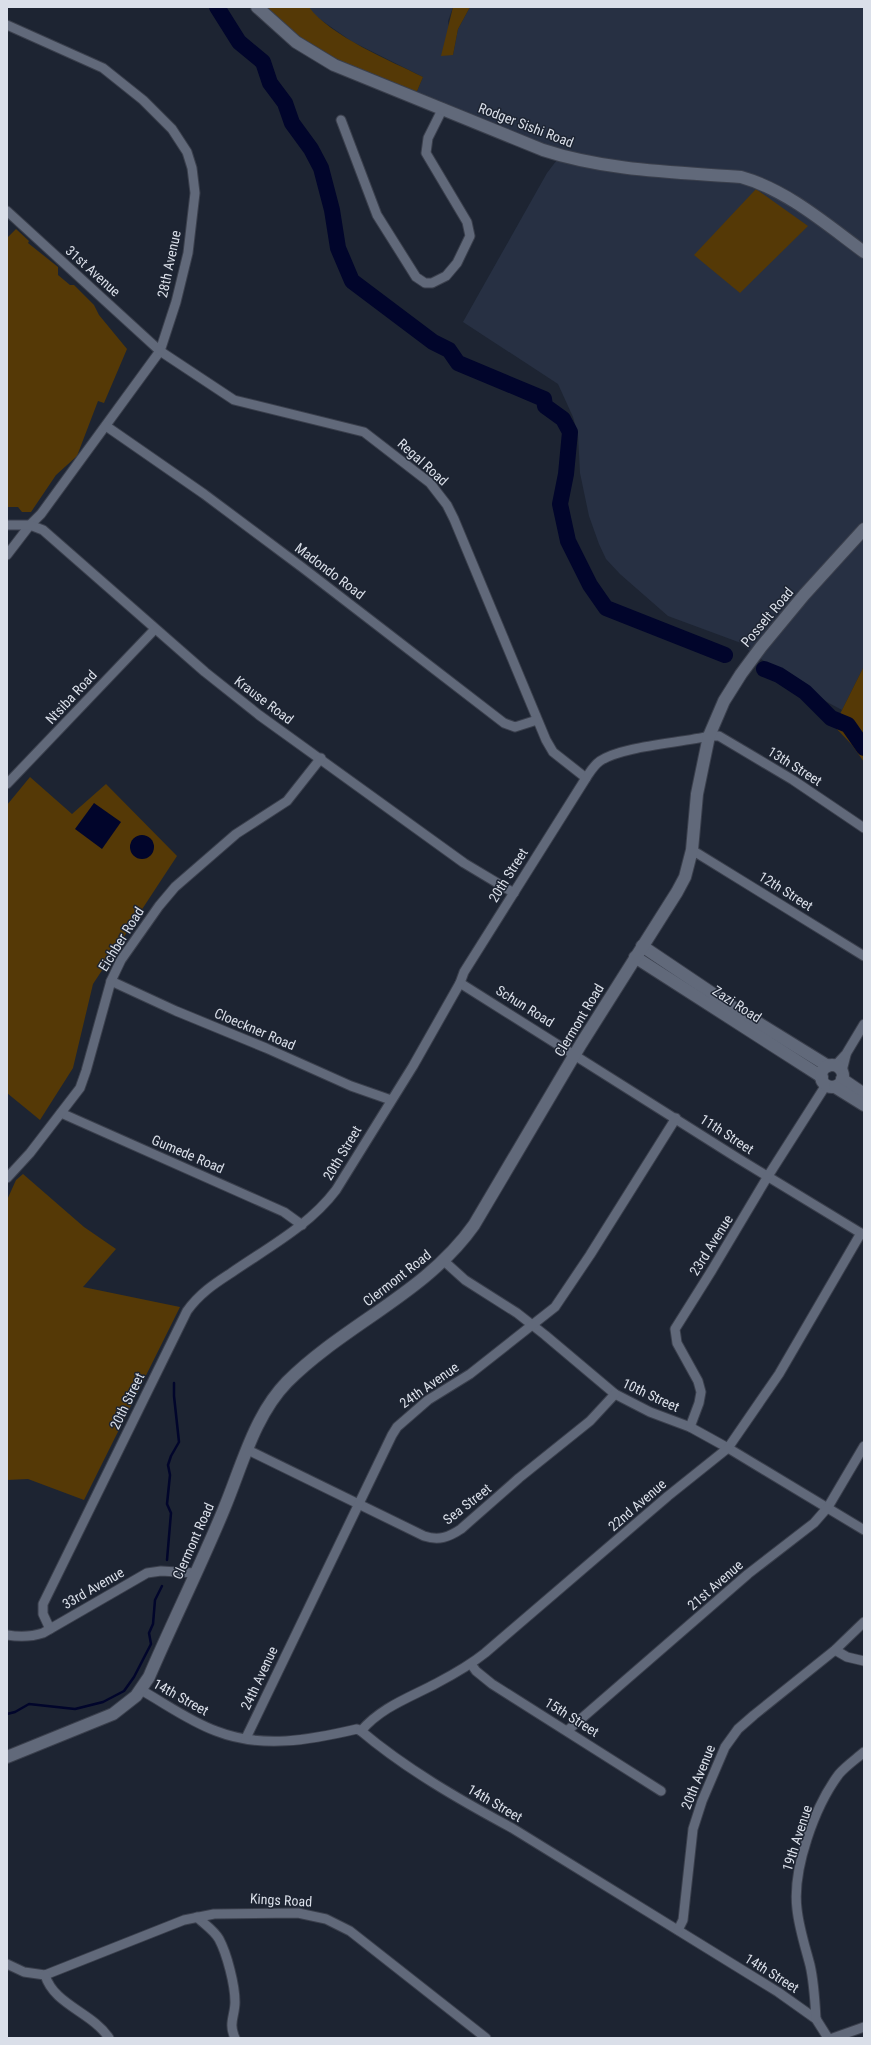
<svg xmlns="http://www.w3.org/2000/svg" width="871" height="2045" font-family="'Roboto Condensed',sans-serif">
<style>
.built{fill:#273043}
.green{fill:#553906}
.water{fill:#01052b}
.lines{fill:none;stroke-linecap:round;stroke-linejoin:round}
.stream{stroke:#01052b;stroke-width:2.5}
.river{stroke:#01052b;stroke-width:16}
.minor-casing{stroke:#3a3f4c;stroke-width:11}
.tertiary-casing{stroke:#3a3f4c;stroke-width:14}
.minor{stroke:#61697a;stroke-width:9}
.tertiary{stroke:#61697a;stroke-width:12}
.labels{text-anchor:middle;stroke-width:3;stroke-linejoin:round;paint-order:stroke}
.street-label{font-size:14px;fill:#dadfe9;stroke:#1d2432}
</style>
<rect width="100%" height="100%" fill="#1d2432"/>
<path class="built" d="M 309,7 L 453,7 L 448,21 L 453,55 L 458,29 L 470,7 L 864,7 L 864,666 L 842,710 L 827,702 L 795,679 L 754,655 L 741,643 L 668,616 L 620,574 L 606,559 L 599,544 L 589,516 L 580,473 L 578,435 L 573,417 L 558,384 L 463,322 L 547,173 L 560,156 L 415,96 L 423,77 L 351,41 L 314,15 Z"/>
<g class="green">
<path d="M 257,7 L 309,7 C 330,36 391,61 423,77 L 415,96 L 334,65 Z"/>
<path d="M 453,7 L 470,7 L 458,29 L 453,55 L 441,56 Z"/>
<path d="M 756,189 L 808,226 L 740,293 L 694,255 Z"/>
<path d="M 16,229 L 29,241 L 28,243 L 58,267 L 58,275 L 70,285 L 74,285 L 94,305 L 99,315 L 127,349 L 104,403 L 98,401 L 77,456 L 56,475 L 31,512 L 22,512 L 18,507 L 7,507 L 7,238 Z"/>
<path d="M 864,666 L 864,762 L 852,745 L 834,726 Z"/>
<path d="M 30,777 L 72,814 L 106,784 L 177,856 L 93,984 L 73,1068 L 40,1120 L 7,1093 L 7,805 Z"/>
<path d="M 23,1174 L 84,1227 L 116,1249 L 83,1287 L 180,1307 L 84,1500 L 28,1479 L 7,1480 L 7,1200 L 16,1180 Z"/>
</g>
<g class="water">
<path d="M 94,803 L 121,822 L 102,849 L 75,829 Z"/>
<circle cx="142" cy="847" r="12"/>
</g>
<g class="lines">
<g class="stream">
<path d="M 167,1560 L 171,1513 L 167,1504 L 170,1475 L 168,1465 L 171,1456 L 179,1442 L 174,1396 L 174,1383"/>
<path d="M 7,1714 L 15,1712 L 29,1704 L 75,1709 L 103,1702 L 124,1691 L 134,1677 L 151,1644 L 149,1633 L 153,1624 L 155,1600 L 162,1586"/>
</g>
<g class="river">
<path d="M 217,7 L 239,42 L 263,62 L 270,83 L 285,103 L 292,123 L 311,149 L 321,168 L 332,210 L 338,248 L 352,281 L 433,342 L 449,350 L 458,363 L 544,399 L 545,406 L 563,419 L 570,432 L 566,474 L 560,504 L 568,541 L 590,585 L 606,608 L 725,655"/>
<path d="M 764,669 L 779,675 L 805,692 L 831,718 L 848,725 L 864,748"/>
</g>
<g class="minor-casing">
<g id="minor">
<path d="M 7,25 L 103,68 L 143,100 L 172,129 L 187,152 L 192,168 L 195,193 L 188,253 L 176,302 L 160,351 L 41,514 L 30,525 L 7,555"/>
<path d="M 341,120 L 377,215 L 416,277 L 425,283 L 432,283 L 446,276 L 457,263 L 470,236 L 467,222 L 426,153 L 428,138 L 443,108"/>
<path d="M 7,211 L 160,351 L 234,400 L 364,432 L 430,483 L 447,505 L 454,519 L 546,740 L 553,752 L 586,778"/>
<path d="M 106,426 L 204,494 L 303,568 L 504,723 L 515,727 L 537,720"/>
<path d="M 7,525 L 30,525 L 43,530 L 205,672 L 259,715 L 464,863 L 514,893"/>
<path d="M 7,784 L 155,629"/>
<path d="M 692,850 L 864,956"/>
<path d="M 111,981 L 176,1011 L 266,1048 L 351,1086 L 391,1100"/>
<path d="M 460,983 L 739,1159 L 864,1235"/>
<path d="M 835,1066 L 846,1054 L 864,1024"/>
<path d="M 842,1071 L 846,1055"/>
<path d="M 61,1113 L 284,1212 L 302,1225"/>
<path d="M 7,1178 L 30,1153 L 80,1088 L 86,1071 L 111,981 L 121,960 L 159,906 L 175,887 L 236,834 L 287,801 L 321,758"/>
<path d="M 444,1261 L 465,1280 L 517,1313 L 545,1335 L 615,1394 L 650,1412 L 690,1427 L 728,1448 L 864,1530"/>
<path d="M 690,1427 L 699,1403 L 701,1392 L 698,1381 L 677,1343 L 675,1329 L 712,1270 L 768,1176 L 826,1085"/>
<path d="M 248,1450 L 424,1536 C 439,1541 449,1537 461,1529 L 519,1478 L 590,1421 L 615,1394"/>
<path d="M 50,1629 L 43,1614 L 43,1604 L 187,1311 C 199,1294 214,1284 231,1273 C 267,1248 309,1226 336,1190 L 413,1066 L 460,983 L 464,972 L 586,778 C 590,772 594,765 600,761 C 622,746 680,743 709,736 L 719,736 L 793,780 L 864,828"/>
<path d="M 7,1635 C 19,1637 31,1637 43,1633 L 147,1573 L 161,1571 L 195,1573"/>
<path d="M 835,1650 L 847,1657 L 864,1661"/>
<path d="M 471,1664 L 476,1671 L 492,1684 L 661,1791"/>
<path d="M 141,1690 C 166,1704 189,1721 216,1731 C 262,1749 310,1740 357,1729 L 361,1731 C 406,1769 460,1800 512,1828 L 778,1992 L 816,2019 L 828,2038"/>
<path d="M 361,1731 C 381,1707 411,1697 437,1683 C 454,1674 470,1665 485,1653 L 668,1496 L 728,1448 L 779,1374 L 861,1233"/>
<path d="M 567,1731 L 748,1574 L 814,1523 L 828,1507 L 864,1446"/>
<path d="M 246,1738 L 392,1435 L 397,1427 L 428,1400 L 470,1374 L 555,1307 L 590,1255 L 676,1118"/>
<path d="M 197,1917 C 204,1924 214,1930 219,1939 C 227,1954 235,1985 235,2002 C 235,2016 228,2023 235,2038"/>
<path d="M 678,1930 L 683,1920 L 693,1829 L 702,1801 L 725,1747 L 738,1729 L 754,1715 L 835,1650 L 864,1622"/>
<path d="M 7,1964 L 24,1972 L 45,1975 L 184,1920 L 214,1914 L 298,1913 L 326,1919 L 350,1931 L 486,2038"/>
<path d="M 45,1975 C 54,2005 92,2012 109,2038"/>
<path d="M 816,2019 C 815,2001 814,1982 810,1965 C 805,1946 799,1928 797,1909 C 792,1869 815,1806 839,1774 C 846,1766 856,1759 864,1752"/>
<path d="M 833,2038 L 864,2027"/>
</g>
</g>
<g class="tertiary-casing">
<g id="tertiary">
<path d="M 257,7 L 296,42 L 334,65 L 543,150 C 607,171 675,172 741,177 C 787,190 826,224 864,252"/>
<path d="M 642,946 L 734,1008 L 828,1066"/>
<path d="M 635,957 L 822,1077"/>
<circle cx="832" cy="1076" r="11"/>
<path d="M 842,1079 L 864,1094"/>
<path d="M 835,1087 L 864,1105"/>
<path d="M 7,1757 L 113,1714 L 136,1696 L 149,1677 C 173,1621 201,1565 224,1509 C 242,1466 254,1416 287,1382 C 345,1324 426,1293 474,1225 L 581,1044 L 677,892 L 685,877 L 692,850 L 697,794 L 709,736 L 724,701 L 741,674 L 761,647 L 804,595 L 864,529"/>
</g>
</g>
<use href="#minor" class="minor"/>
<use href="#tertiary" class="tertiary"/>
</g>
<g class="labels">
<g class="street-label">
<text transform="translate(526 125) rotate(21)" y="5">Rodger Sishi Road</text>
<text transform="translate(169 264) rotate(-78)" y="5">28th Avenue</text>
<text transform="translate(93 271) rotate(42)" y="5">31st Avenue</text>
<text transform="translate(423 462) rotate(42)" y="5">Regal Road</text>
<text transform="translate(330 571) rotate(37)" y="5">Madondo Road</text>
<text transform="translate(767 617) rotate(-50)" y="5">Posselt Road</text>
<text transform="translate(71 697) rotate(-47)" y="5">Ntsiba Road</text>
<text transform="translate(264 700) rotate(37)" y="5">Krause Road</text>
<text transform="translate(795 766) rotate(32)" y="5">13th Street</text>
<text transform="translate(508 875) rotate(-58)" y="5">20th Street</text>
<text transform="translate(786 891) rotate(32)" y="5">12th Street</text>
<text transform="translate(121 939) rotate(-58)" y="5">Eichber Road</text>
<text transform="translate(737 1004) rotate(33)" y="5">Zazi Road</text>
<text transform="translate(525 1006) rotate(32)" y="5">Schun Road</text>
<text transform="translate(579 1020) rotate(-59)" y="5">Clermont Road</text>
<text transform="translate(255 1029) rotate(23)" y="5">Cloeckner Road</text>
<text transform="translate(727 1134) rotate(33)" y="5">11th Street</text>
<text transform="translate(342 1153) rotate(-59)" y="5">20th Street</text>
<text transform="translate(188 1154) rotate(23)" y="5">Gumede Road</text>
<text transform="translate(711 1245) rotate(-58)" y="5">23rd Avenue</text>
<text transform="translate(397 1278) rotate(-38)" y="5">Clermont Road</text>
<text transform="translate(429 1385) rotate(-35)" y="5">24th Avenue</text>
<text transform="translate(651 1395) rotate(25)" y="5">10th Street</text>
<text transform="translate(127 1401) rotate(-64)" y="5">20th Street</text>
<text transform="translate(467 1504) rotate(-38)" y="5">Sea Street</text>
<text transform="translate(637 1505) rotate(-41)" y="5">22nd Avenue</text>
<text transform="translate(193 1541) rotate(-66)" y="5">Clermont Road</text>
<text transform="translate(715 1585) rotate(-41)" y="5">21st Avenue</text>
<text transform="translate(93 1588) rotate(-30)" y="5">33rd Avenue</text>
<text transform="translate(259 1678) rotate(-65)" y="5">24th Avenue</text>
<text transform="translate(181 1697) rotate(29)" y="5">14th Street</text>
<text transform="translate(572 1717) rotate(32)" y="5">15th Street</text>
<text transform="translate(698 1777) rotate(-68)" y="5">20th Avenue</text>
<text transform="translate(495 1803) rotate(30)" y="5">14th Street</text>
<text transform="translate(797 1838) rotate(-72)" y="5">19th Avenue</text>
<text transform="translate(281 1900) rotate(3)" y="5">Kings Road</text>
<text transform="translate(772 1973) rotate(32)" y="5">14th Street</text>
</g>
</g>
<rect width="871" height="2045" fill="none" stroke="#dadfe9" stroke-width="16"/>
</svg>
